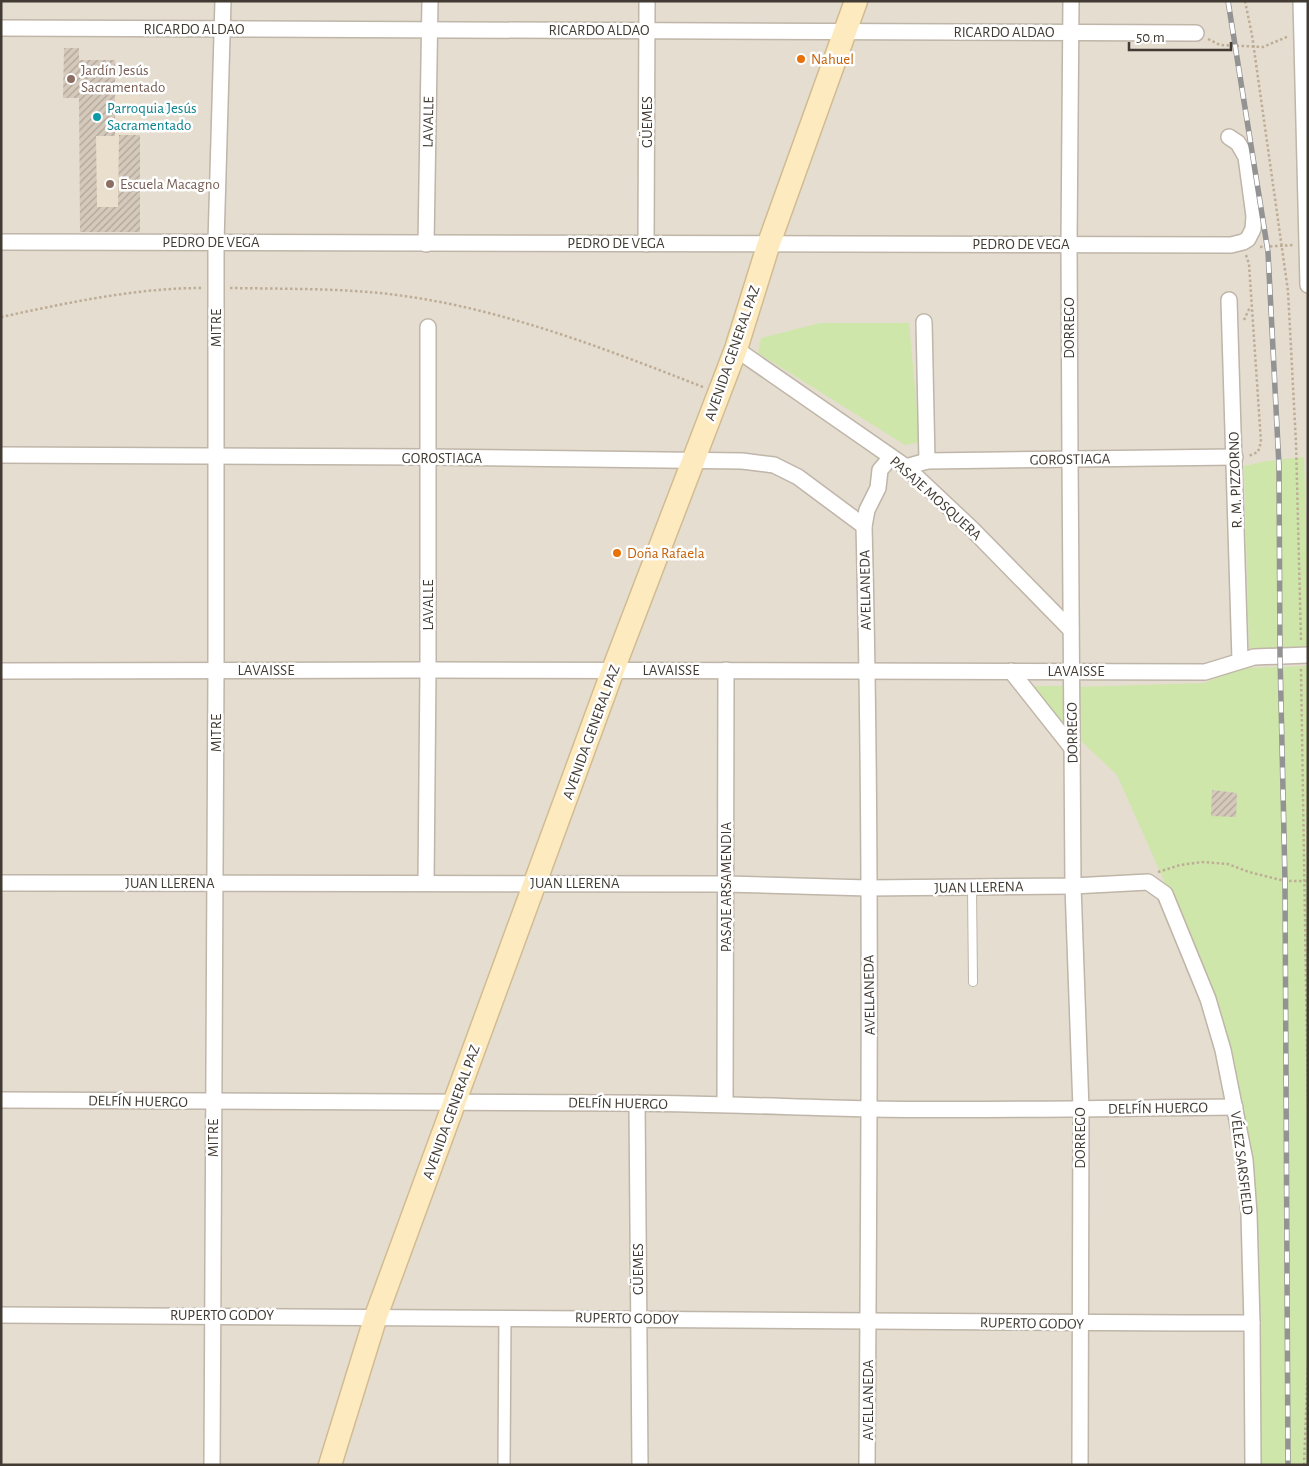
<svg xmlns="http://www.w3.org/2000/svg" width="1309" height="1466" font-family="'Alegreya Sans',sans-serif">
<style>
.residential{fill:#e5ddd0}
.education{fill:#eadfcc}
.green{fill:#cfe6aa}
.building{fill:url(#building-hatch)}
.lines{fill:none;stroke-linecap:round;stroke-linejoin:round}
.service-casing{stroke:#bfb5a8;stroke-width:10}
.pedestrian-casing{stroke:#bfb5a8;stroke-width:14}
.minor-casing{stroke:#bfb5a8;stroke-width:18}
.secondary-casing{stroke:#d1bc92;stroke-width:25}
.path{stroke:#bead96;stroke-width:2.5;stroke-dasharray:2.5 2.5;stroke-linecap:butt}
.service{stroke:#fff;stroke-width:8}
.pedestrian{stroke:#fff;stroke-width:11}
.minor{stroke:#fff;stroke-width:15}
.secondary{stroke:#feeabf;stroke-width:22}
.rail-casing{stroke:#939393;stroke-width:5.5}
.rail{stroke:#fff;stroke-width:4;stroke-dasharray:11;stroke-linecap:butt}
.food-dot{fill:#e8710a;stroke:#fff;stroke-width:2}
.education-dot{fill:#8d6e63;stroke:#fff;stroke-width:2}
.culture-dot{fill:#0f9aa8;stroke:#fff;stroke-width:2}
.labels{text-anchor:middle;stroke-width:5;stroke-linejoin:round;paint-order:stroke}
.street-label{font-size:15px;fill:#423b33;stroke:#fff}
.food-label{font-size:15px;fill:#c56008;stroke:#fff;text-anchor:start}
.education-label{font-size:15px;fill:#785e54;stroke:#fff;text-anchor:start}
.culture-label{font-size:15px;fill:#0d838f;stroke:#fff;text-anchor:start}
</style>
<defs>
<pattern id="building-hatch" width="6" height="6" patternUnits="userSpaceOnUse" patternTransform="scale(1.25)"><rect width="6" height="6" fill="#d5c9bb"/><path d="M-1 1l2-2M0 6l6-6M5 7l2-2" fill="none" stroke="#aea499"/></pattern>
</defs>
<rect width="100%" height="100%" fill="#f1ebe2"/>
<rect class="residential" x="1" y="1" width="1307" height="1464"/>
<path class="education" d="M 139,95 L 140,232 L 80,232 L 79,136 L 115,136 L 115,96 Z"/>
<g class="green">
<path d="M 820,323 L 909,323 L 920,442 L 905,445 L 758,353 L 761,338 Z"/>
<path d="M 1304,457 L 1308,582 L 1308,646 L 1249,650 L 1244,466 L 1267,461 Z"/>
<path d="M 1308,666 L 1308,1465 L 1259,1465 L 1256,1196 L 1217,1007 L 1166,885 L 1117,775 L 1081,741 L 1077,687 L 1204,683 L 1243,668 Z"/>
<path d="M 1031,686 L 1064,686 L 1064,726 Z"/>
</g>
<g class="building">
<path d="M 64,48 L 79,48 L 79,60 L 115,60 L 115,136 L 96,136 L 97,207 L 118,207 L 119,135 L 140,135 L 140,232 L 80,232 L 79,98 L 63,98 Z"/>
<path d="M 1212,790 L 1237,793 L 1236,817 L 1211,816 Z"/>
</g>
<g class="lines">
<g class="service-casing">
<path id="service" d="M 972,888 L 973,982"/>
</g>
<g class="pedestrian-casing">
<path id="pedestrian" d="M 504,1465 L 505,1317"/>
</g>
<g class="minor-casing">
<g id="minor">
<path d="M 1071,1 L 1069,244 L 1070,458 L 1073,886 L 1081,1109 L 1080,1465"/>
<path d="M 1301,1 L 1308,285"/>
<path d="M 1,28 L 1196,33"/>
<path d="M 1,242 L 1231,245 L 1243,242 L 1248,239 L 1253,229 L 1254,216 L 1246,157 L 1238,143 L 1229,137"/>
<path d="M 426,244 L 430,1"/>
<path d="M 646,244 L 647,1"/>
<path d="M 1229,300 L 1240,660"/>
<path d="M 924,322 L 927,461"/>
<path d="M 736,349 L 906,467 L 972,529 L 1071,630"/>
<path d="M 1,455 L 428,457 L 742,461 L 774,465 L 798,477 L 864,526"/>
<path d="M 906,467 L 927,461 L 1235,457"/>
<path d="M 1,671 L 428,670 L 1205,672 L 1254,657 L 1308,655"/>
<path d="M 1011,671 L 1072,748"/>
<path d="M 1,883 L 726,884 L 868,888 L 1073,886 L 1148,882 L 1165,894 L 1208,999 L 1223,1050 L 1245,1160 L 1249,1214 L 1252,1323 L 1253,1465"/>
<path d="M 426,883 L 428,670 L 428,327"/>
<path d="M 1,1100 C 206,1102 410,1101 615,1103 C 700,1103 784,1107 869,1109 C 991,1111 1113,1108 1235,1107"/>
<path d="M 637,1103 L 640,1465"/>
<path d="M 725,1104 L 726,670"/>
<path d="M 1,1315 C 418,1315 835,1324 1252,1323"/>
<path d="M 212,1465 L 216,670 L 216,242 L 223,1"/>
<path d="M 867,1465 C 869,1152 872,839 864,526 L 867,510 L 878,488 L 880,470 L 891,457"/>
</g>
</g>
<g class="secondary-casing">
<path id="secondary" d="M 330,1465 L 376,1316 L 613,670 L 736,349 L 769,243 L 856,1"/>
</g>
<g class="path">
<path d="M 1245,1 L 1252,35 L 1288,291 L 1296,443 L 1301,641"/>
<path d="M 1208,39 L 1220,45 L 1263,47 L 1289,36"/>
<path d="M 1260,247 L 1294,245"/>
<path d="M 1246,255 L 1249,264 L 1261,442 L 1258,452 L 1249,456"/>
<path d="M 230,288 C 286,289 342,288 397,295 C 504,309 603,348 703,387"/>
<path d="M 1,317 C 67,303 135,288 202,288"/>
<path d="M 1244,320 L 1250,307"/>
<path d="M 1301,669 L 1308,1108"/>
<path d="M 1158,872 L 1180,865 L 1202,862 L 1228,864 L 1249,872 L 1285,881 L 1308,881"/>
<path d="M 1304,1465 L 1308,1361"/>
</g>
<use href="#service" class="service"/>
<use href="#pedestrian" class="pedestrian"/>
<use href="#minor" class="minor"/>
<use href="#secondary" class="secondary"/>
<g class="rail-casing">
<path id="rail" d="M 1228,1 L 1268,252 L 1279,466 L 1280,655 L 1285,881 L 1288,1465"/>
</g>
<use href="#rail" class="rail"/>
</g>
<g class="food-dot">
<circle cx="801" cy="59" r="5"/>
<circle cx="617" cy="553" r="5"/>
</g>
<g class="education-dot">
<circle cx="71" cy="79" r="5"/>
<circle cx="110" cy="184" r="5"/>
</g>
<circle class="culture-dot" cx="97" cy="117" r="5"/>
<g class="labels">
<g class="street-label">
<text x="194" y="34">RICARDO ALDAO</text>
<text x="599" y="35">RICARDO ALDAO</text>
<text x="1004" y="37">RICARDO ALDAO</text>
<text transform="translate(428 122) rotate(-89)" y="5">LAVALLE</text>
<text transform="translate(647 122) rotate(-90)" y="5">GÜEMES</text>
<text x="211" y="247">PEDRO DE VEGA</text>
<text x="616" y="248">PEDRO DE VEGA</text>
<text x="1021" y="249">PEDRO DE VEGA</text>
<text transform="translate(216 328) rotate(-90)" y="5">MITRE</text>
<text transform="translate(1069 328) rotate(-90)" y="5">DORREGO</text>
<text transform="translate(732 353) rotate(-71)" y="5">AVENIDA GENERAL PAZ</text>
<text x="442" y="463">GOROSTIAGA</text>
<text transform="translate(1070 459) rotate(-1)" y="5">GOROSTIAGA</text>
<text transform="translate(1235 480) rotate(-92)" y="5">R. M. PIZZORNO</text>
<text transform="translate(936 498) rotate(42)" y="5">PASAJE MOSQUERA</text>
<text transform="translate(865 590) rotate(-91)" y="5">AVELLANEDA</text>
<text transform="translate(428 605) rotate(-90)" y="5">LAVALLE</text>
<text x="266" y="675">LAVAISSE</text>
<text x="671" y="675">LAVAISSE</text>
<text x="1076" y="676">LAVAISSE</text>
<text transform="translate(591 732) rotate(-70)" y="5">AVENIDA GENERAL PAZ</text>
<text transform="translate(216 733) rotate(-90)" y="5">MITRE</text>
<text transform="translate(1072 733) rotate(-91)" y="5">DORREGO</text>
<text x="170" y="888">JUAN LLERENA</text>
<text x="575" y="888">JUAN LLERENA</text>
<text transform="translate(726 887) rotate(-90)" y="5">PASAJE ARSAMENDIA</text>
<text transform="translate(979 887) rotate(-1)" y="5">JUAN LLERENA</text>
<text transform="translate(869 995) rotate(-91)" y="5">AVELLANEDA</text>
<text transform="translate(138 1101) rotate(1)" y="5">DELFÍN HUERGO</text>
<text transform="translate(618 1103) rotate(1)" y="5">DELFÍN HUERGO</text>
<text transform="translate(1158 1108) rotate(-1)" y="5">DELFÍN HUERGO</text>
<text transform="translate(451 1112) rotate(-70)" y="5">AVENIDA GENERAL PAZ</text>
<text transform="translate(213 1138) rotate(-90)" y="5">MITRE</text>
<text transform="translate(1080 1138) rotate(-90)" y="5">DORREGO</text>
<text transform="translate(1242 1163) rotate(83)" y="5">VÉLEZ SARSFIELD</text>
<text transform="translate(638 1269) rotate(-90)" y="5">GÜEMES</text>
<text x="222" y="1320">RUPERTO GODOY</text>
<text transform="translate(627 1318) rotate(1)" y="5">RUPERTO GODOY</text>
<text transform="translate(1032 1323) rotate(1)" y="5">RUPERTO GODOY</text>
<text transform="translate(868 1400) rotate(-90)" y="5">AVELLANEDA</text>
</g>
<g class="food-label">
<text x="811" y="64">Nahuel</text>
<text x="627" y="558">Doña Rafaela</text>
</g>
<g class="education-label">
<text x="81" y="75">Jardín Jesús<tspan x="81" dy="17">Sacramentado</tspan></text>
<text x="120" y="189">Escuela Macagno</text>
</g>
<g class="culture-label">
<text x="107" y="113">Parroquia Jesús<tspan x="107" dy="17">Sacramentado</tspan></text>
</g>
</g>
<rect width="1309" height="1466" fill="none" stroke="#423b33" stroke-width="5"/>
<path d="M1129 42v8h102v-8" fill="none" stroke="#423b33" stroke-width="2.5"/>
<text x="1136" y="42" font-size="15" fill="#423b33" stroke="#ffffff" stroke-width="4" paint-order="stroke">50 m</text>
</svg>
